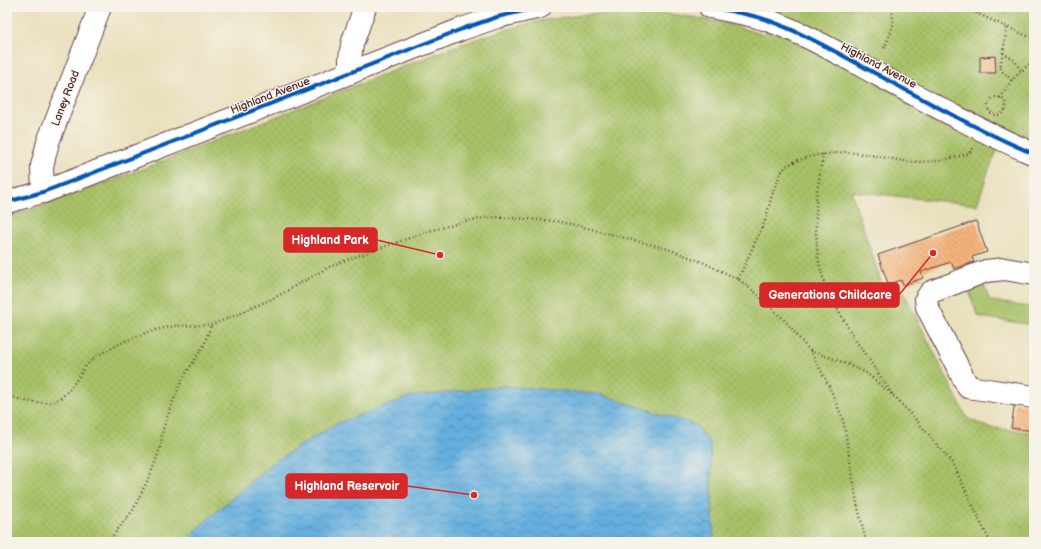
<svg xmlns="http://www.w3.org/2000/svg" width="1041" height="549" font-family="'Balsamiq Sans',sans-serif">
<style>
.grass{fill:#a7c167;stroke:#787049}
.park{fill:url(#park-dots);stroke:#787049}
.water{fill:url(#water-waves);stroke:#586784}
.building{fill:url(#building-back-hatch)}
.lines{fill:none;stroke-linecap:round;stroke-linejoin:round}
.minor-casing{stroke:#623c41;stroke-width:24}
.path{stroke:#623c41;stroke-width:2.5;stroke-dasharray:1 3;stroke-linecap:butt}
.minor{stroke:#fff;stroke-width:22}
.cycleway-casing{stroke:#f7f3e8;stroke-width:6}
.cycleway{stroke:#0057b8;stroke-width:4}
.labels{text-anchor:middle;stroke-width:3;stroke-linejoin:round;paint-order:stroke}
.street-label{font-size:11px;fill:#4a1f2b;stroke:#f7f3e8}
.leader{fill:none;stroke:#d62828;stroke-width:1.5}
.callout-dot{fill:#d62828;stroke:#f7f3e8;stroke-width:1.5}
.callout{fill:#d62828;stroke:#d62828;stroke-width:1.5}
.callout-label{font-size:12px;text-anchor:middle;font-weight:bold;fill:#fff}
</style>
<defs>
<pattern id="park-dots" width="8" height="8" patternUnits="userSpaceOnUse"><rect width="8" height="8" fill="#a7c167"/><path d="M2 2h.1M6 6h.1" fill="none" stroke="#91a55a" stroke-width="1.8" stroke-linecap="round"/></pattern>
<pattern id="water-waves" width="16" height="10" patternUnits="userSpaceOnUse"><rect width="16" height="10" fill="#65afde"/><path d="M0 5q4-4 8 0t8 0" fill="none" stroke="#558eb4"/></pattern>
<pattern id="building-back-hatch" width="6" height="6" patternUnits="userSpaceOnUse"><rect width="6" height="6" fill="#f5b379"/><path d="M-1 5l2 2M0 0l6 6M5-1l2 2" fill="none" stroke="#c89163"/></pattern>
</defs>
<rect width="100%" height="100%" fill="#f7f3e8"/>
<filter id="ink" filterUnits="userSpaceOnUse"><feTurbulence type="fractalNoise" baseFrequency=".025" numOctaves="2"/><feDisplacementMap in="SourceGraphic" scale="8" xChannelSelector="R" yChannelSelector="G"/><feConvolveMatrix kernelMatrix="1 2 1 2 8 2 1 2 1" color-interpolation-filters="sRGB"/></filter>
<filter id="wash" filterUnits="userSpaceOnUse"><feTurbulence type="fractalNoise" baseFrequency=".012" numOctaves="4" result="noise"/><feDisplacementMap in="SourceGraphic" scale="16" xChannelSelector="R" yChannelSelector="G"/><feGaussianBlur stdDeviation="0.9" result="paint"/><feColorMatrix in="noise" values="0 0 0 0 0 0 0 0 0 0 0 0 0 0 0 0 0 1.4 0 .05"/><feComposite in="paint" operator="in"/></filter>
<g filter="url(#wash)">
<rect width="100%" height="100%" fill="#e9e0bd"/>
<path class="grass" d="M 982,284 L 984,285 L 989,299 L 992,301 L 1034,308 L 1034,325 L 980,317 L 977,315 L 969,290 L 970,288 Z"/>
<path class="park" d="M 774,7 L 1034,7 L 1034,140 L 1007,128 L 988,172 L 977,205 L 851,191 L 887,300 L 904,293 L 967,418 L 987,427 L 1034,433 L 1034,542 L 7,542 L 7,216 L 40,207 L 158,163 L 448,49 L 497,32 L 540,21 L 586,14 L 631,12 L 670,14 L 698,18 L 728,24 L 764,35 Z"/>
<path class="water" d="M 505,386 L 599,394 L 695,425 L 710,443 L 714,542 L 188,542 L 198,528 L 272,463 L 335,424 L 409,397 Z"/>
<g id="blocks">
<g class="building">
<path d="M 995,56 L 996,73 L 980,73 L 980,57 Z"/>
<path d="M 976,221 L 987,252 L 972,257 L 974,262 L 954,269 L 951,262 L 921,272 L 923,278 L 903,285 L 901,280 L 888,284 L 878,255 Z"/>
<path d="M 1015,402 L 1034,407 L 1033,431 L 1011,428 Z"/>
</g>
</g>
</g>
<g filter="url(#ink)">
<use href="#blocks" fill-opacity="0" stroke="#623c41" stroke-width="1"/>
<g class="lines">
<g class="minor-casing">
<g id="minor">
<path d="M 710,7 C 730,11 751,14 770,21 C 805,34 838,53 871,71 C 924,100 978,130 1034,154"/>
<path d="M 350,73 L 350,59 L 352,44 L 365,7"/>
<path d="M 43,192 L 42,166 L 48,142 L 100,7"/>
<path d="M 7,202 L 43,192 L 80,178 L 462,29 L 497,17 L 540,7"/>
<path d="M 1034,274 L 1005,269 L 986,271 L 931,292 L 926,299 L 927,307 L 968,387 L 1034,397"/>
</g>
</g>
<g class="path">
<path d="M 965,8 L 1007,27"/>
<path d="M 978,13 L 981,7"/>
<path d="M 884,48 C 888,39 893,30 893,20 C 893,16 892,12 893,7"/>
<path d="M 1003,53 L 1014,60 L 1021,71"/>
<path d="M 1012,80 L 1003,72 L 1000,67 L 1003,53 L 1007,27 L 1034,39"/>
<circle cx="997" cy="106" r="9"/>
<path d="M 1000,98 L 1012,80 L 1034,60"/>
<path d="M 823,154 L 816,197 L 816,233 L 818,259 L 826,289 L 854,338 L 893,395"/>
<path d="M 738,279 L 765,221 L 772,195 L 780,174 L 786,166 L 796,161 L 816,155 L 845,152 L 865,154 L 910,162 L 939,161 L 968,154 L 975,147"/>
<path d="M 810,351 L 837,360 L 865,372 L 896,398 L 924,429 L 953,464 L 990,542"/>
<path d="M 7,394 L 21,400 L 37,403 L 53,402 L 63,396 L 71,388 L 85,367 L 95,357 L 123,342 L 146,333 L 160,329 L 175,326 L 211,325 L 229,318 L 276,297 L 327,268 L 346,260 L 401,241 L 429,231 L 467,221 L 490,217 L 514,218 L 554,221 L 575,225 L 668,249 L 702,262 L 738,279 L 756,293 L 786,322 L 810,351 L 828,384 L 843,419 L 857,503 L 866,542"/>
<path d="M 108,542 L 133,510 L 151,473 L 160,449 L 163,429 L 170,409 L 182,380 L 204,345 L 211,325"/>
</g>
<use href="#minor" class="minor"/>
<g class="cycleway-casing">
<g id="cycleway">
<path d="M 710,7 C 730,11 751,14 770,21 C 805,34 838,53 871,71 C 924,100 978,130 1034,154"/>
<path d="M 7,202 L 43,192 L 80,178 L 462,29 L 497,17 L 540,7"/>
</g>
</g>
<use href="#cycleway" class="cycleway"/>
</g>
</g>
<g class="labels">
<g class="street-label">
<text transform="translate(879 65) rotate(28)" y="4">Highland Avenue</text>
<text transform="translate(270 95) rotate(-21)" y="4">Highland Avenue</text>
<text transform="translate(65 98) rotate(-69)" y="4">Laney Road</text>
</g>
</g>
<path class="leader" d="M440 255L377 240M933 253L899 295M474 495L407 486"/>
<g class="callout-dot">
<circle cx="440" cy="255" r="4"/>
<circle cx="933" cy="253" r="4"/>
<circle cx="474" cy="495" r="4"/>
</g>
<g class="callout">
<rect x="284" y="228" width="93" height="24" rx="4"/>
<rect x="760" y="283" width="139" height="24" rx="4"/>
<rect x="286" y="474" width="121" height="24" rx="4"/>
</g>
<g class="callout-label">
<text x="330" y="244">Highland Park</text>
<text x="830" y="299">Generations Childcare</text>
<text x="347" y="490">Highland Reservoir</text>
</g>
<rect width="1041" height="549" fill="none" stroke="#f7f3e8" stroke-width="24"/>
</svg>
